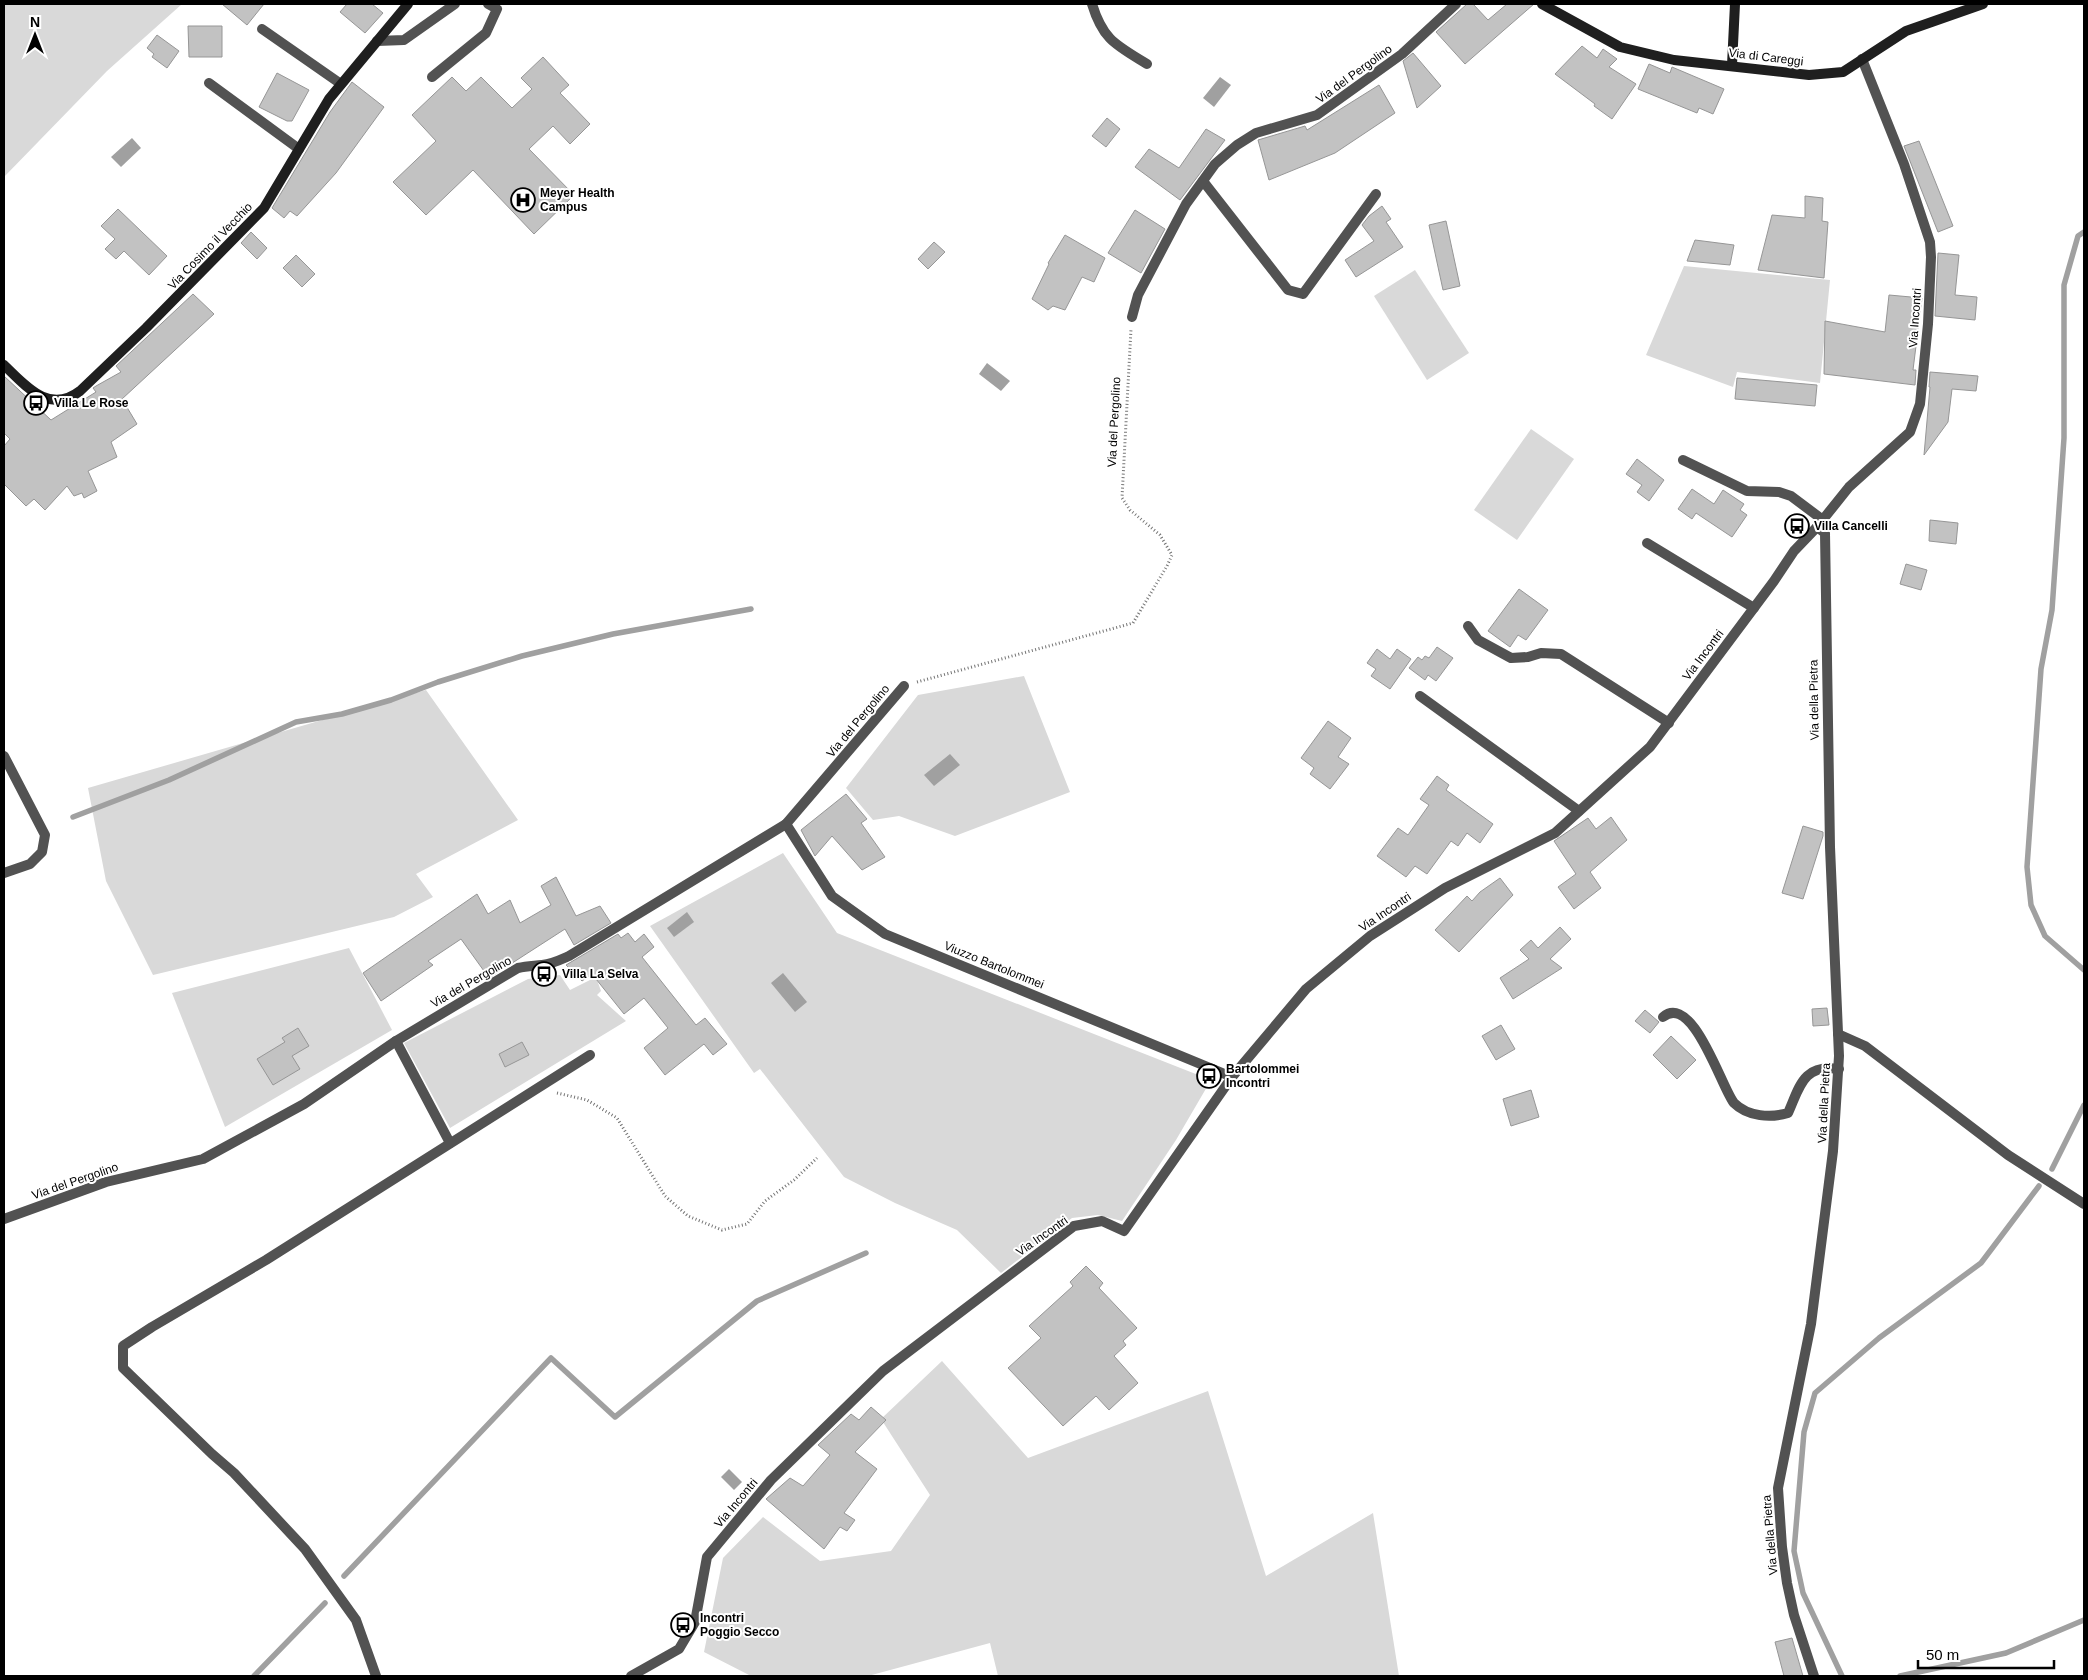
<svg xmlns="http://www.w3.org/2000/svg" width="2088" height="1680" font-family="Arial,sans-serif">
<style>
.green{fill:#d9d9d9}
.water{fill:#a0a0a0}
.lines{fill:none;stroke-linecap:round;stroke-linejoin:round}
.stream{stroke:#a0a0a0;stroke-width:5.5}
.building{fill:#c2c2c2;stroke:#969696}
.path{stroke:#747474;stroke-width:3;stroke-dasharray:1 2.5;stroke-linecap:butt}
.lane{stroke:#525252;stroke-width:10}
.street{stroke:#525252;stroke-width:10}
.secondary{stroke:#1f1f1f;stroke-width:10}
.labels{text-anchor:middle;stroke-width:4;stroke-linejoin:round;paint-order:stroke}
.street-label{font-size:12px;fill:#000;stroke:#fff}
.poi-label{font-size:12px;font-weight:bold;fill:#000;stroke:#fff;text-anchor:start}
</style>
<rect width="100%" height="100%" fill="#fff"/>
<g class="green">
<path d="M 4,4 L 182,4 L 107,71 L 4,177 Z"/>
<path d="M 1684,266 L 1830,280 L 1820,383 L 1737,372 L 1733,387 L 1646,355 Z"/>
<path d="M 1415,270 L 1469,353 L 1427,380 L 1374,296 Z"/>
<path d="M 1531,429 L 1574,459 L 1517,540 L 1474,510 Z"/>
<path d="M 1024,676 L 1070,792 L 955,836 L 899,816 L 873,820 L 846,788 L 918,695 Z"/>
<path d="M 426,690 L 518,820 L 416,874 L 433,897 L 394,917 L 153,975 L 106,881 L 88,788 Z"/>
<path d="M 783,853 L 837,933 L 1211,1080 L 1176,1140 L 1122,1221 L 1098,1215 L 1072,1218 L 1001,1273 L 957,1230 L 895,1203 L 844,1177 L 760,1069 L 754,1073 L 650,926 Z"/>
<path d="M 349,948 L 392,1030 L 225,1127 L 172,993 Z"/>
<path d="M 560,975 L 570,990 L 596,977 L 601,991 L 597,995 L 626,1021 L 450,1128 L 404,1043 L 528,979 Z"/>
<path d="M 942,1361 L 1028,1458 L 1208,1391 L 1266,1576 L 1373,1513 L 1399,1676 L 998,1676 L 990,1643 L 868,1676 L 751,1676 L 704,1652 L 723,1558 L 763,1517 L 820,1561 L 891,1551 L 930,1495 L 881,1419 Z"/>
</g>
<g class="water">
<path d="M 1220,77 L 1231,85 L 1214,107 L 1203,98 Z"/>
<path d="M 132,138 L 141,148 L 121,167 L 111,157 Z"/>
<path d="M 987,363 L 1010,381 L 1001,391 L 979,374 Z"/>
<path d="M 950,754 L 960,765 L 934,786 L 924,775 Z"/>
<path d="M 687,912 L 694,922 L 674,937 L 667,928 Z"/>
<path d="M 783,973 L 807,1002 L 795,1012 L 771,983 Z"/>
<path d="M 729,1469 L 742,1482 L 734,1490 L 721,1477 Z"/>
</g>
<g class="lines">
<g class="stream">
<path d="M 2084,232 L 2078,236 L 2064,285 L 2064,438 L 2052,610 L 2041,669 L 2027,867 L 2031,905 L 2045,936 L 2084,970"/>
<path d="M 73,817 L 169,780 L 296,722 L 342,714 L 391,700 L 438,682 L 522,656 L 613,634 L 751,609"/>
<path d="M 2052,1169 L 2084,1105"/>
<path d="M 344,1576 L 551,1358 L 615,1417 L 757,1301 L 866,1253"/>
<path d="M 254,1676 L 325,1603"/>
<path d="M 1842,1676 L 1803,1593 L 1794,1551 L 1804,1432 L 1815,1393 L 1879,1338 L 1981,1263 L 2039,1186"/>
<path d="M 1900,1676 L 2006,1653 L 2084,1620"/>
</g>
</g>
<g class="building">
<path d="M 222,4 L 264,4 L 247,25 Z"/>
<path d="M 347,4 L 372,4 L 383,13 L 365,33 L 340,12 Z"/>
<path d="M 1467,4 L 1473,4 L 1488,20 L 1507,4 L 1534,4 L 1465,64 L 1436,32 Z"/>
<path d="M 188,26 L 222,26 L 222,57 L 189,57 Z"/>
<path d="M 157,35 L 179,51 L 167,68 L 152,57 L 154,54 L 147,48 Z"/>
<path d="M 1582,46 L 1597,58 L 1603,49 L 1617,59 L 1609,67 L 1636,84 L 1612,119 L 1594,106 L 1595,104 L 1555,74 Z"/>
<path d="M 1413,53 L 1441,86 L 1417,108 L 1403,61 Z"/>
<path d="M 543,57 L 569,85 L 560,93 L 590,124 L 570,144 L 553,126 L 529,149 L 574,195 L 534,234 L 473,170 L 426,215 L 393,182 L 436,141 L 412,115 L 452,77 L 466,91 L 481,77 L 512,108 L 532,89 L 521,78 Z"/>
<path d="M 1649,64 L 1670,73 L 1672,67 L 1724,89 L 1713,114 L 1699,108 L 1697,113 L 1638,89 Z"/>
<path d="M 277,73 L 309,90 L 292,121 L 287,121 L 259,107 Z"/>
<path d="M 352,82 L 384,107 L 336,173 L 297,216 L 290,211 L 284,218 L 272,208 L 330,112 Z"/>
<path d="M 1379,85 L 1395,113 L 1335,153 L 1269,180 L 1258,140 L 1305,126 L 1307,130 Z"/>
<path d="M 1107,118 L 1120,129 L 1106,147 L 1092,136 Z"/>
<path d="M 1206,129 L 1225,140 L 1180,200 L 1135,167 L 1149,149 L 1179,168 Z"/>
<path d="M 1919,141 L 1953,226 L 1938,232 L 1904,146 Z"/>
<path d="M 1805,196 L 1823,198 L 1822,221 L 1828,222 L 1824,278 L 1758,270 L 1772,215 L 1805,218 Z"/>
<path d="M 1382,206 L 1391,219 L 1386,222 L 1403,247 L 1356,277 L 1345,260 L 1374,241 L 1362,225 L 1369,216 Z"/>
<path d="M 118,209 L 167,256 L 149,275 L 124,251 L 116,259 L 105,249 L 115,239 L 101,226 Z"/>
<path d="M 1135,210 L 1165,229 L 1141,273 L 1108,253 Z"/>
<path d="M 1446,221 L 1460,286 L 1443,290 L 1429,225 Z"/>
<path d="M 251,232 L 267,248 L 257,259 L 241,243 Z"/>
<path d="M 1065,235 L 1105,258 L 1094,282 L 1082,277 L 1065,310 L 1053,306 L 1048,310 L 1032,299 L 1049,264 L 1048,263 Z"/>
<path d="M 1695,240 L 1734,245 L 1730,265 L 1687,261 Z"/>
<path d="M 934,242 L 945,252 L 928,269 L 918,259 Z"/>
<path d="M 1938,253 L 1959,255 L 1955,295 L 1977,297 L 1975,320 L 1935,316 Z"/>
<path d="M 296,255 L 315,274 L 302,287 L 283,268 Z"/>
<path d="M 193,294 L 214,314 L 122,399 L 137,424 L 111,442 L 117,457 L 88,471 L 97,491 L 84,498 L 82,493 L 74,496 L 67,486 L 45,510 L 34,499 L 26,506 L 4,484 L 4,446 L 10,439 L 4,433 L 4,376 L 51,420 L 96,392 L 93,388 L 96,386 L 121,372 L 116,366 Z"/>
<path d="M 1889,295 L 1922,298 L 1913,370 L 1916,370 L 1915,385 L 1824,374 L 1825,321 L 1885,332 Z"/>
<path d="M 1930,372 L 1978,376 L 1976,391 L 1952,389 L 1948,422 L 1924,455 L 1930,387 L 1929,387 Z"/>
<path d="M 1737,378 L 1817,385 L 1815,406 L 1735,399 Z"/>
<path d="M 1637,459 L 1664,480 L 1649,501 L 1637,492 L 1642,485 L 1626,474 Z"/>
<path d="M 1692,489 L 1714,504 L 1723,490 L 1744,504 L 1740,510 L 1747,515 L 1732,537 L 1696,513 L 1692,519 L 1678,509 Z"/>
<path d="M 1930,520 L 1958,523 L 1956,544 L 1929,541 Z"/>
<path d="M 1906,564 L 1927,570 L 1921,590 L 1900,584 Z"/>
<path d="M 1519,589 L 1548,610 L 1526,640 L 1518,635 L 1510,647 L 1488,631 Z"/>
<path d="M 1437,647 L 1453,658 L 1436,681 L 1428,675 L 1425,680 L 1409,668 L 1418,657 L 1422,660 L 1425,656 L 1429,658 Z"/>
<path d="M 1377,649 L 1390,659 L 1397,649 L 1411,659 L 1390,689 L 1371,676 L 1376,669 L 1367,663 Z"/>
<path d="M 1328,721 L 1351,738 L 1338,757 L 1349,764 L 1330,789 L 1310,774 L 1314,768 L 1301,758 Z"/>
<path d="M 1437,776 L 1449,785 L 1446,790 L 1493,824 L 1480,843 L 1467,833 L 1458,846 L 1451,841 L 1427,874 L 1415,866 L 1406,877 L 1377,856 L 1398,828 L 1408,835 L 1429,805 L 1420,799 Z"/>
<path d="M 846,794 L 867,819 L 861,823 L 885,857 L 862,870 L 832,836 L 815,856 L 801,830 Z"/>
<path d="M 1611,817 L 1627,840 L 1590,872 L 1601,888 L 1574,909 L 1558,887 L 1576,874 L 1554,841 L 1588,818 L 1596,829 Z"/>
<path d="M 1803,826 L 1823,832 L 1823,836 L 1803,899 L 1782,893 Z"/>
<path d="M 556,877 L 576,916 L 600,906 L 611,923 L 574,945 L 565,929 L 489,978 L 461,939 L 428,961 L 433,965 L 381,1001 L 363,973 L 477,894 L 488,914 L 510,900 L 520,923 L 551,905 L 541,886 Z"/>
<path d="M 1500,878 L 1513,895 L 1459,952 L 1435,930 L 1467,896 L 1472,901 L 1480,892 Z"/>
<path d="M 1560,927 L 1571,939 L 1550,959 L 1562,968 L 1513,999 L 1500,978 L 1529,959 L 1520,950 L 1531,940 L 1538,948 Z"/>
<path d="M 628,933 L 635,942 L 644,934 L 654,947 L 642,957 L 696,1025 L 705,1018 L 727,1044 L 713,1055 L 704,1044 L 665,1075 L 644,1048 L 668,1028 L 644,998 L 624,1014 L 592,974 L 582,981 L 566,965 L 618,934 L 621,938 Z"/>
<path d="M 1827,1008 L 1829,1025 L 1813,1026 L 1812,1009 Z"/>
<path d="M 1645,1010 L 1659,1022 L 1650,1033 L 1635,1021 Z"/>
<path d="M 1501,1025 L 1515,1049 L 1496,1060 L 1482,1036 Z"/>
<path d="M 298,1028 L 309,1046 L 292,1056 L 300,1069 L 273,1085 L 257,1059 L 285,1042 L 282,1038 Z"/>
<path d="M 1671,1036 L 1696,1060 L 1677,1079 L 1653,1055 Z"/>
<path d="M 522,1042 L 529,1055 L 505,1067 L 499,1054 Z"/>
<path d="M 1531,1090 L 1539,1117 L 1511,1126 L 1503,1099 Z"/>
<path d="M 1086,1266 L 1103,1283 L 1099,1288 L 1137,1328 L 1123,1341 L 1126,1345 L 1114,1356 L 1138,1383 L 1109,1410 L 1096,1396 L 1063,1426 L 1008,1368 L 1041,1338 L 1029,1326 L 1073,1286 L 1070,1282 Z"/>
<path d="M 871,1407 L 886,1420 L 855,1452 L 877,1469 L 844,1513 L 855,1520 L 847,1531 L 840,1527 L 824,1549 L 766,1499 L 790,1478 L 803,1486 L 830,1455 L 818,1445 L 851,1414 L 859,1420 Z"/>
<path d="M 1792,1638 L 1803,1676 L 1784,1676 L 1775,1642 Z"/>
</g>
<g class="lines">
<g class="path">
<path d="M 917,682 L 1133,623 L 1167,566 L 1172,555 L 1160,535 L 1130,510 L 1122,498 L 1131,329"/>
<path d="M 557,1093 L 587,1100 L 617,1118 L 665,1196 L 688,1216 L 722,1230 L 747,1224 L 765,1201 L 794,1180 L 817,1158"/>
</g>
<g class="lane">
<path d="M 1092,4 C 1103,40 1116,45 1147,64"/>
<path d="M 262,29 L 341,84"/>
<path d="M 377,41 L 404,40 L 455,4"/>
<path d="M 432,77 L 486,33 L 497,9 L 488,4"/>
<path d="M 209,83 L 299,149"/>
<path d="M 1203,181 L 1288,290 L 1303,294 L 1376,194"/>
<path d="M 1683,460 L 1747,491 L 1779,492 L 1791,496 L 1823,520"/>
<path d="M 1647,543 L 1754,608"/>
<path d="M 1468,626 L 1478,640 L 1511,658 L 1528,657 L 1541,653 L 1561,654 L 1669,723"/>
<path d="M 1420,696 L 1579,811"/>
<path d="M 4,756 L 45,835 L 42,852 L 30,864 L 4,873"/>
<path d="M 1663,1017 C 1693,992 1722,1089 1734,1103 C 1748,1117 1771,1118 1788,1113 C 1800,1086 1803,1064 1839,1069"/>
<path d="M 1838,1034 L 1865,1046 L 2008,1155 L 2084,1204"/>
<path d="M 396,1041 L 450,1143"/>
<path d="M 376,1676 L 356,1620 L 305,1549 L 234,1473 L 212,1454 L 123,1368 L 123,1346 L 152,1327 L 266,1260 L 590,1055"/>
</g>
<g class="street">
<path d="M 1132,317 L 1138,295 L 1186,204 L 1215,164 L 1237,145 L 1256,133 L 1317,115 L 1402,54 L 1456,4"/>
<path d="M 786,824 L 832,896 L 885,934 L 1232,1077"/>
<path d="M 4,1219 L 106,1182 L 203,1159 L 304,1104 L 396,1041 L 518,968 C 527,966 534,966 542,965 C 552,964 560,960 569,956 L 786,824 L 904,686"/>
<path d="M 631,1676 L 679,1649 L 695,1622 L 707,1557 L 771,1480 L 883,1371 L 1074,1226 L 1102,1221 L 1124,1231 L 1232,1077 L 1306,989 L 1370,936 L 1445,888 L 1555,833 L 1650,747 L 1774,581 L 1794,551 L 1817,527 L 1849,487 L 1910,432 L 1920,404 L 1928,324 L 1931,257 L 1930,242 L 1904,164 L 1862,59"/>
<path d="M 1814,1676 L 1794,1615 L 1787,1583 L 1782,1547 L 1778,1488 L 1811,1324 L 1833,1151 L 1839,1056 L 1830,847 L 1825,533 L 1817,527"/>
</g>
<g class="secondary">
<path d="M 1542,4 L 1620,47 L 1674,60 L 1809,75 L 1843,72 L 1906,31 L 1983,4"/>
<path d="M 1732,65 L 1735,4"/>
<path d="M 4,365 C 25,385 49,415 80,391 L 146,328 L 264,208 L 329,99 L 408,4"/>
</g>
</g>
<defs>
<g id="hospital-ring" transform="scale(1.25)"><circle r="9.5" fill="#fff" stroke="#000" stroke-width="1.5"/><path d="M-5-5h3v3.5h4V-5h3V5h-3V1.5h-4V5h-3Z" fill="#000"/></g>
<g id="bus-ring" transform="scale(1.25)"><circle r="9.5" fill="#fff" stroke="#000" stroke-width="1.5"/><path d="M-5-6H5V4H4V6H2V4H-2V6H-4V4H-5ZM-3.5-4V0h7V-4ZM-3.5 1.2v1.5H-2V1.2ZM2 1.2v1.5H3.5V1.2Z" fill="#000"/></g>
</defs>
<g fill-rule="evenodd">
<use href="#hospital-ring" x="523" y="200"/>
<use href="#bus-ring" x="36" y="403"/>
<use href="#bus-ring" x="1797" y="526"/>
<use href="#bus-ring" x="544" y="974"/>
<use href="#bus-ring" x="1209" y="1076"/>
<use href="#bus-ring" x="683" y="1625"/>
</g>
<g class="labels">
<g class="street-label">
<text transform="translate(1766 57) rotate(7)" y="4">Via di Careggi</text>
<text transform="translate(1354 74) rotate(-36)" y="4">Via del Pergolino</text>
<text transform="translate(210 246) rotate(-46)" y="4">Via Cosimo il Vecchio</text>
<text transform="translate(1915 318) rotate(-86)" y="4">Via Incontri</text>
<text transform="translate(1114 422) rotate(-87)" y="4">Via del Pergolino</text>
<text transform="translate(1703 655) rotate(-53)" y="4">Via Incontri</text>
<text transform="translate(1814 700) rotate(-91)" y="4">Via della Pietra</text>
<text transform="translate(858 721) rotate(-50)" y="4">Via del Pergolino</text>
<text transform="translate(1385 912) rotate(-34)" y="4">Via Incontri</text>
<text transform="translate(994 965) rotate(22)" y="4">Viuzzo Bartolommei</text>
<text transform="translate(471 982) rotate(-30)" y="4">Via del Pergolino</text>
<text transform="translate(1824 1103) rotate(-87)" y="4">Via della Pietra</text>
<text transform="translate(75 1181) rotate(-19)" y="4">Via del Pergolino</text>
<text transform="translate(1042 1236) rotate(-35)" y="4">Via Incontri</text>
<text transform="translate(736 1503) rotate(-50)" y="4">Via Incontri</text>
<text transform="translate(1770 1535) rotate(-95)" y="4">Via della Pietra</text>
</g>
<g class="poi-label">
<text x="540" y="197">Meyer Health<tspan x="540" dy="14">Campus</tspan></text>
<text x="54" y="407">Villa Le Rose</text>
<text x="1814" y="530">Villa Cancelli</text>
<text x="562" y="978">Villa La Selva</text>
<text x="1226" y="1073">Bartolommei<tspan x="1226" dy="14">Incontri</tspan></text>
<text x="700" y="1622">Incontri<tspan x="700" dy="14">Poggio Secco</tspan></text>
</g>
</g>
<rect width="2088" height="1680" fill="none" stroke="#000000" stroke-width="10"/>
<g transform="translate(35 35)" stroke="#ffffff" stroke-width="4" paint-order="stroke">
<path d="M0-4L9 19L0 12L-9 19Z" fill="#000000"/>
<text y="-8" font-size="14" font-weight="bold" text-anchor="middle" fill="#000000">N</text>
</g>
<path d="M1918 1660v8h136v-8" fill="none" stroke="#000000" stroke-width="2.5"/>
<text x="1926" y="1660" font-size="15" fill="#000000" stroke="#ffffff" stroke-width="4" paint-order="stroke">50 m</text>
</svg>
